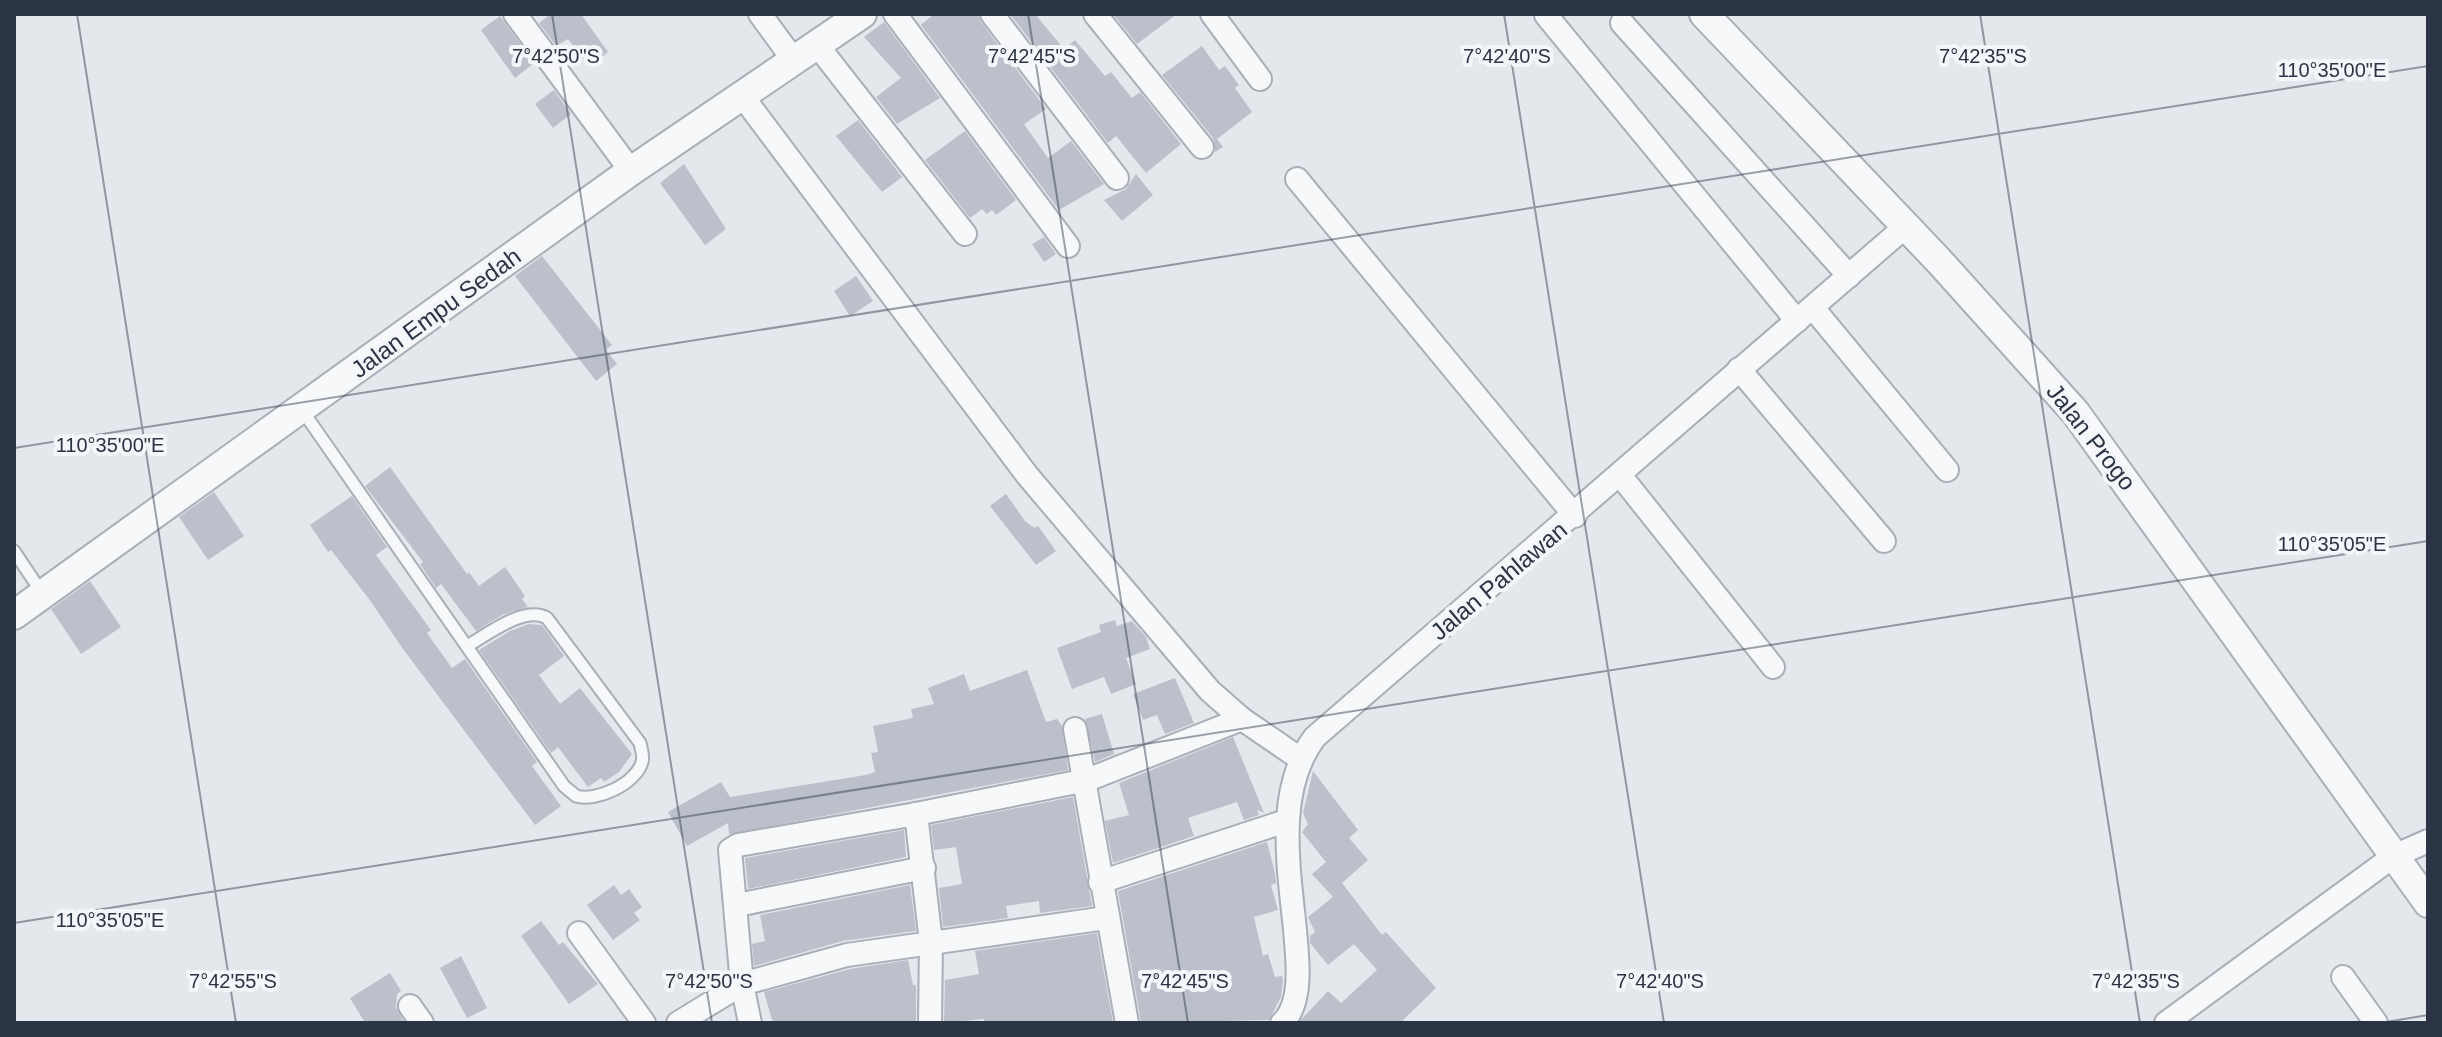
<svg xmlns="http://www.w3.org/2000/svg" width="2442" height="1037" font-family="Helvetica,sans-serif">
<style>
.building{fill:#bbc0ca}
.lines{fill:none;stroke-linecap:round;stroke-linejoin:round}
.service-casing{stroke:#a9aeb7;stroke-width:15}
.minor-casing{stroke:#a9aeb7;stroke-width:26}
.tertiary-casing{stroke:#a9aeb7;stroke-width:32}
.service{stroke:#f7f8fa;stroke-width:11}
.minor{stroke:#f7f8fa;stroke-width:22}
.tertiary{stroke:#f7f8fa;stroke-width:28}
.ticks{fill:none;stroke:#2b3445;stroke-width:2;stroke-opacity:0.45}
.labels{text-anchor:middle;stroke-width:8;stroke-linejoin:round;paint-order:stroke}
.street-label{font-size:24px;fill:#2b3445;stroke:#f4f6f9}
.ticks-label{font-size:20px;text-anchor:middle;fill:#2b3445;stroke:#f4f6f9;stroke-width:8;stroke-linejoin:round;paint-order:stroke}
</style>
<rect width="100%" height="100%" fill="#e4e7ec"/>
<g class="building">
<path d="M 551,14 L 581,14 L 608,52 L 589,67 L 568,39 L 556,46 L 539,23 Z"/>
<path d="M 934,14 L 978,14 L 981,22 L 1046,109 L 1024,124 L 1048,158 L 1071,141 L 1104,184 L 1059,210 L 921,25 Z"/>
<path d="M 1010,14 L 1035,14 L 1064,49 L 1075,40 L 1105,76 L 1111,72 L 1132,98 L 1140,92 L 1181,144 L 1146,173 L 1116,136 L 1108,143 Z"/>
<path d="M 1113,14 L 1177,14 L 1137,44 Z"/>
<path d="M 500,16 L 534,63 L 515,78 L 481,30 Z"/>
<path d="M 884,22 L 940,98 L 897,124 L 876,97 L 901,78 L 864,37 Z"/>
<path d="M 1202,46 L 1219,70 L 1225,66 L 1239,85 L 1235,88 L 1252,112 L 1217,139 L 1223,147 L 1215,152 L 1213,138 L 1162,75 Z"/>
<path d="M 554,90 L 571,114 L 553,128 L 535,104 Z"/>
<path d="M 858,120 L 902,177 L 882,192 L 836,136 Z"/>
<path d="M 965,131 L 1016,200 L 996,215 L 992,210 L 987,214 L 982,209 L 970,218 L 925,160 Z"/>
<path d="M 684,164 L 726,229 L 705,245 L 660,183 Z"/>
<path d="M 1136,174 L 1153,195 L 1122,221 L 1104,200 L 1126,189 Z"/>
<path d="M 1044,237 L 1056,254 L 1044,262 L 1032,244 Z"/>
<path d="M 542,256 L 612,345 L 606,350 L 617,364 L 596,381 L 515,276 Z"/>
<path d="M 856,276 L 873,301 L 850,316 L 834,291 Z"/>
<path d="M 390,467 L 467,574 L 469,572 L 479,586 L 505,567 L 525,596 L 522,599 L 528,607 L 502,615 L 476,631 L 441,584 L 436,588 L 420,564 L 423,562 L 365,486 Z"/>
<path d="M 214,492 L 244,536 L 208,560 L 179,517 Z"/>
<path d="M 1006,494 L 1025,521 L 1034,528 L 1038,526 L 1056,551 L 1036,565 L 990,506 Z"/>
<path d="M 352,496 L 387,547 L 376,555 L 431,630 L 427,633 L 452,668 L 465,659 L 537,762 L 532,766 L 561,806 L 535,825 L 403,649 L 369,599 L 331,550 L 328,552 L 310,525 Z"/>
<path d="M 90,581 L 121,627 L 81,654 L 51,609 Z"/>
<path d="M 1115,620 L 1117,626 L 1132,621 L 1146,637 L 1150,649 L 1126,658 L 1136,684 L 1111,694 L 1104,677 L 1072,689 L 1057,648 L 1101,632 L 1099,625 Z"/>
<path d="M 529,624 L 542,625 L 564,656 L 539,675 L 560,704 L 580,688 L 632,754 L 619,772 L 604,782 L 601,778 L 588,787 L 558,747 L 551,753 L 479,650 L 510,631 Z"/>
<path d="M 1027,670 L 1046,722 L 1057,719 L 1062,726 L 1068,770 L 729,834 L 728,823 L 687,846 L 668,812 L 721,782 L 730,797 L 866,775 L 875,772 L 871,753 L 878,752 L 873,726 L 913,718 L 911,709 L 934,704 L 928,688 L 964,674 L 970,691 Z"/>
<path d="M 1175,678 L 1194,723 L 1165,734 L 1157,715 L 1143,720 L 1133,694 Z"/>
<path d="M 1102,714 L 1114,754 L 1095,762 L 1085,719 Z"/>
<path d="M 1233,737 L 1264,813 L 1257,810 L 1259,815 L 1244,820 L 1237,802 L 1188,818 L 1194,836 L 1113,863 L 1105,821 L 1129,815 L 1119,783 Z"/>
<path d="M 1313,771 L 1358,830 L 1349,838 L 1368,860 L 1342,883 L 1382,935 L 1386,932 L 1436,988 L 1400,1023 L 1298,1023 L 1328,991 L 1341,1003 L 1377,970 L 1354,944 L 1328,965 L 1310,943 L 1310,936 L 1315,932 L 1308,917 L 1333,897 L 1312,874 L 1326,862 L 1302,832 L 1308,824 L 1303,813 Z"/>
<path d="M 1073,797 L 1092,906 L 1040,913 L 1039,901 L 1006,906 L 1008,918 L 943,927 L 939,888 L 962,884 L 956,847 L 934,850 L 931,825 Z"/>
<path d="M 904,830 L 906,857 L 748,889 L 745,858 Z"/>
<path d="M 1267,842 L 1275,873 L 1276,883 L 1271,885 L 1278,910 L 1254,917 L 1263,956 L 1268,954 L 1275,977 L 1282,976 L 1283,981 L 1281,997 L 1269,1020 L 1141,1023 L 1118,891 Z"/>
<path d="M 614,885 L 621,895 L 629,889 L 642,907 L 634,913 L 640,920 L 613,940 L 587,905 Z"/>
<path d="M 910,885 L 916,931 L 843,941 L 754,966 L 752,944 L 765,941 L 760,915 Z"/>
<path d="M 541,921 L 559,945 L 563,942 L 598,984 L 569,1004 L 521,936 Z"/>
<path d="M 1097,933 L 1113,1023 L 984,1023 L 984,1019 L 944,1023 L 945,980 L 979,974 L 975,951 Z"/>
<path d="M 461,956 L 487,1008 L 467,1018 L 440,968 Z"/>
<path d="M 908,960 L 913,985 L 916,985 L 916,1023 L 773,1023 L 764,992 L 850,969 Z"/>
<path d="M 390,973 L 401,991 L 397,994 L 396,1008 L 405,1023 L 365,1023 L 350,998 Z"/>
</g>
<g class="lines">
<g class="service-casing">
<g id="service">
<path d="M 302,410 L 564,786 L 576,796 C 596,802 636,784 642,762 C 644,756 641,748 640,743 L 547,618 C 524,605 487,635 467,646"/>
<path d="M 14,551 L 42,593"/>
</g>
</g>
<g class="minor-casing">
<g id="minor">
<path d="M 515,14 L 631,171"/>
<path d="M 760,14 L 795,62"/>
<path d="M 895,14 L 1068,246"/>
<path d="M 992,14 L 1117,178"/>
<path d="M 1095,14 L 1202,147"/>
<path d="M 1212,14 L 1260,79"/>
<path d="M 1546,15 L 1797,321"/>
<path d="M 1622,23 L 1849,276"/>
<path d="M 817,45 L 965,234"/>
<path d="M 743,97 L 1027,475 L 1210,691 L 1242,719 L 1299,758"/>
<path d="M 1297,179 L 1575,516"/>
<path d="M 1813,308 L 1947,470"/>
<path d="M 1739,369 L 1884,541"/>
<path d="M 1620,475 L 1773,667"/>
<path d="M 1075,729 L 1127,1023"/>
<path d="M 916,814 L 1087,780 L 1242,719"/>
<path d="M 1100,882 L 1286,821"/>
<path d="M 737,905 L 924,868"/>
<path d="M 579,933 L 644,1023"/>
<path d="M 2343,977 L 2376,1023"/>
<path d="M 410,1006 L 422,1023"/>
<path d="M 678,1023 L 742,984 L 847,955 L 1106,918"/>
<path d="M 750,1023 L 742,984 L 730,850 L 738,845 L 916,814 L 931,942 L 930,1023"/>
<path d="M 1282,1023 C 1329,980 1249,823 1315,737 L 1905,227"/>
<path d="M 2166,1023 L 2394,856 L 2428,841"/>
</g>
</g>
<g class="tertiary-casing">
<g id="tertiary">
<path d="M 1704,14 L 1939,261 L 2075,412 L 2428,903"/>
<path d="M 14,615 L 631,171 L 862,14"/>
</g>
</g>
<use href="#service" class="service"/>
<use href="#minor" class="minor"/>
<use href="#tertiary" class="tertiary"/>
</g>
<path class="ticks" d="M 77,14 L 236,1023M 552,14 L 712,1023M 1028,14 L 1188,1023M 1504,14 L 1664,1023M 1980,14 L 2140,1023M 14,448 L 2428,66M 14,923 L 2428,541M 2380,1023 L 2428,1015"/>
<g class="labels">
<g class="street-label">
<text transform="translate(436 313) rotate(-36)" y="8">Jalan Empu Sedah</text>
<text transform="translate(2091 437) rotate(52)" y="8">Jalan Progo</text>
<text transform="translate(1499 581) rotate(-40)" y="8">Jalan Pahlawan</text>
</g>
</g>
<g class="ticks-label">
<text x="556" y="63">7°42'50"S</text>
<text x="1032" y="63">7°42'45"S</text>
<text x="1507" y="63">7°42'40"S</text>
<text x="1983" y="63">7°42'35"S</text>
<text x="2332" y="77">110°35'00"E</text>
<text x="110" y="452">110°35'00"E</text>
<text x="2332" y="551">110°35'05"E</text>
<text x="110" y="927">110°35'05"E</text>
<text x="233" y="988">7°42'55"S</text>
<text x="709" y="988">7°42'50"S</text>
<text x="1185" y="988">7°42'45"S</text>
<text x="1660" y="988">7°42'40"S</text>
<text x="2136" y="988">7°42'35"S</text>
</g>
<rect width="2442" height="1037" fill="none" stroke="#2b3445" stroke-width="32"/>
</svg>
